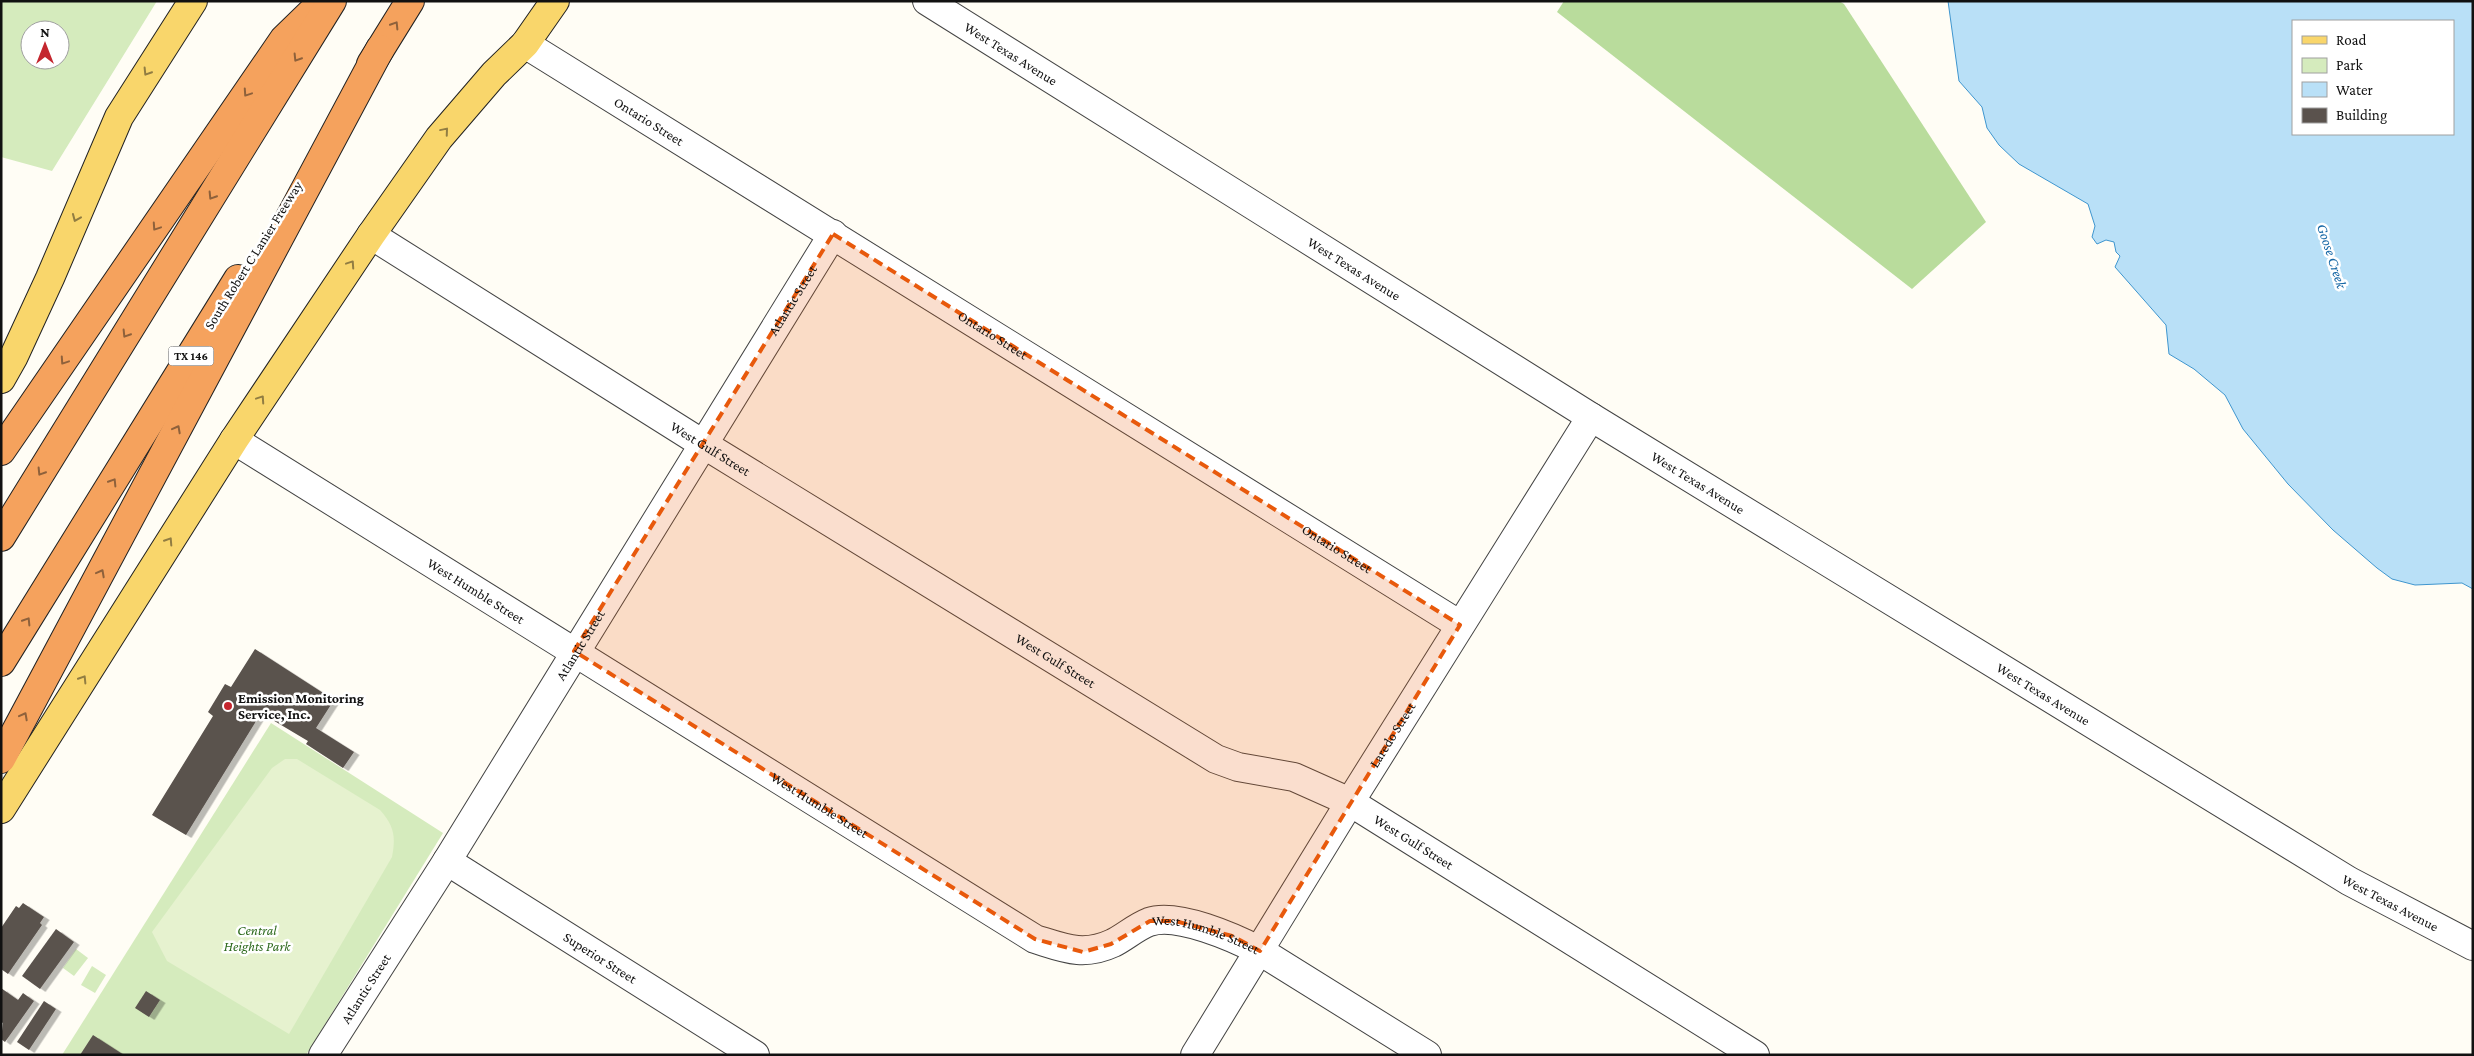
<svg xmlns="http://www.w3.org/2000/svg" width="2474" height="1056" font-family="'Crimson Pro',serif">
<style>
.green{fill:#d5ebbd;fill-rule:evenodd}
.forest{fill:#b9dc9c}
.pitch{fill:#e6f2cf}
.water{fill:#b9e0f7;stroke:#3f96cf;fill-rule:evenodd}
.building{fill:#5a524d;filter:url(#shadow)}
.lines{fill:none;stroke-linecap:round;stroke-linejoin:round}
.minor-casing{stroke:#444;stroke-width:30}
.major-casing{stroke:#222;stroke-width:30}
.highway-casing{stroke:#222;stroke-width:30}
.minor{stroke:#fff;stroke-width:28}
.major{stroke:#f9d66b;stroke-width:28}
.highway{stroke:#f5a25d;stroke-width:28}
.oneway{stroke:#8e613b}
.oneway2{stroke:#917d42}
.marked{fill:#e8590c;fill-opacity:0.2;stroke:#e8590c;stroke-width:4;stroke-dasharray:10 6;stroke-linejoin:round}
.poi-dot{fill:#c4262e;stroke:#fff;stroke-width:2}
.labels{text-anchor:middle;stroke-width:5;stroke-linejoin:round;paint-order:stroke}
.shield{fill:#fff;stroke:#585858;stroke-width:1}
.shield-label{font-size:12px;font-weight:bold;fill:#111}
.street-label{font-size:14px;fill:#111;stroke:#fff}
.poi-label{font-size:14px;font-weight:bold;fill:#111;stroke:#fff;text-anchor:start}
.park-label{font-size:14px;font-style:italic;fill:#2f6b1f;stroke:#fff}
.water-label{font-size:15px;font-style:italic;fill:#1768a6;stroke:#fff}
</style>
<defs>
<filter id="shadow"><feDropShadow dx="5.5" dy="3" stdDeviation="0" flood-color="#0004"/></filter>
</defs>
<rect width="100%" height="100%" fill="#fffdf5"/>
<g class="green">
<path d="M 1,1 L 157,1 L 52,171 L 1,157 ZM 30,30 L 60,30 L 60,60 L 30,60 Z"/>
<path d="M 271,723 L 443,833 L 306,1055 L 62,1055 Z"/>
<path d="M 76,949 L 88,958 L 74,976 L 63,968 Z"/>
<path d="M 92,966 L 106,975 L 95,993 L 81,985 Z"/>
</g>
<path class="forest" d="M 1564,1 L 1839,1 L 1844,4 L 1986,222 L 1912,289 L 1557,12 Z"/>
<path class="pitch" d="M 285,759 L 297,759 L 380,810 C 394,826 396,836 392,857 L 289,1034 L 167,961 L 152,932 L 272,768 Z"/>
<path class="water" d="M 1948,1 L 2473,1 L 2473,589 L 2462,583 L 2415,585 L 2392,579 L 2377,568 L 2333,530 L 2288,484 L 2243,429 L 2225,395 L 2194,369 L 2169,354 L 2166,325 L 2115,267 L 2120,256 L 2116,252 L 2114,242 L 2106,240 L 2097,244 L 2092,237 L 2095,226 L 2088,204 L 2019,164 L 1999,145 L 1987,128 L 1982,107 L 1959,81 ZM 2293,21 L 2453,21 L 2453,134 L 2293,134 Z"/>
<g class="building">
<path d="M 255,649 L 334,700 L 316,728 L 354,752 L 343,768 L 306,744 L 308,741 L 261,713 L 186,835 L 152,815 L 213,716 L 208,712 L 225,684 L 231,687 Z"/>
<path d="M 23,903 L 44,917 L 40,923 L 42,925 L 8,974 L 1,969 L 1,928 L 16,906 L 19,908 Z"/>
<path d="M 56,929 L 74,942 L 40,989 L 22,976 Z"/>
<path d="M 1,988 L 18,1000 L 23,993 L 34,1001 L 5,1042 L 1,1039 L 3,1023 L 1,1022 Z"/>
<path d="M 146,991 L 160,1000 L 149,1017 L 135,1008 Z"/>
<path d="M 44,1001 L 56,1009 L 29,1050 L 17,1042 Z"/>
<path d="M 93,1035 L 124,1055 L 80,1055 Z"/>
</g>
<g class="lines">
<g class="minor-casing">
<g id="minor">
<path id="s1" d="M 927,1 L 1591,417 L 2349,881 L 2473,946"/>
<path id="s2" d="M 525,44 L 1460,625"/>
<path id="s3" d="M 371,235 L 703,444 L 1216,759 L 1238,767 L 1294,777 L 1350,802 L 1755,1055"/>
<path id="s4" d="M 234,440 L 1035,939 C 1064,948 1083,957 1113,943 C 1125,937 1136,927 1149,922 C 1177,912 1235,938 1260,951 L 1427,1055"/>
<path id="s5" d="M 447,861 L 755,1055"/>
<path id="s6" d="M 323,1055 L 447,861 L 833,234"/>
<path id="s7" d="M 1195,1055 L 1350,802 L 1591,417"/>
</g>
</g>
<g class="major-casing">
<g id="major">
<path d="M 1,379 L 14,356 L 50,278 L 119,117 L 193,1"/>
<path d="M 1,809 L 234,440 L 371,235 L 439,138 L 494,74 L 525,44 L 555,1"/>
</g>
</g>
<g class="highway-casing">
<g id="highway">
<path d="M 371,64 L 410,1"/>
<path d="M 1,451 L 284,39 L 316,8"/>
<path d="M 1,537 L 332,1"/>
<path d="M 1,662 L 238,279"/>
<path d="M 1,759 L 380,49"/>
</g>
</g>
<use href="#minor" class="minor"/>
<use href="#major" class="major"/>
<use href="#highway" class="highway"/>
</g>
<defs><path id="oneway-chevron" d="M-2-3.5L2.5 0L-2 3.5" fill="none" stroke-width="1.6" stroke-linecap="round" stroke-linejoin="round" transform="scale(1.25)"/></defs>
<g class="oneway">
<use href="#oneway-chevron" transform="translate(395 25) rotate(-58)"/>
<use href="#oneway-chevron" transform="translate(297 58) rotate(122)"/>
<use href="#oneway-chevron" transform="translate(247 93) rotate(124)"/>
<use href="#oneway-chevron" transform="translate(212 196) rotate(122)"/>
<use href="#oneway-chevron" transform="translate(156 227) rotate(124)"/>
<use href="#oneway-chevron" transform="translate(126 334) rotate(122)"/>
<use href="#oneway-chevron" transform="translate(64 361) rotate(124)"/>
<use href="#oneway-chevron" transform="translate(177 429) rotate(-62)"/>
<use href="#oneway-chevron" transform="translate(41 472) rotate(122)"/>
<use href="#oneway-chevron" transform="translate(113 482) rotate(-58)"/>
<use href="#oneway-chevron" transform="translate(101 573) rotate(-62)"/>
<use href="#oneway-chevron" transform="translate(27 621) rotate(-58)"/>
<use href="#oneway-chevron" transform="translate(24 716) rotate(-62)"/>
</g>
<g class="oneway2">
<use href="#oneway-chevron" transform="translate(147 72) rotate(122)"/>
<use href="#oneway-chevron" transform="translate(445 131) rotate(-50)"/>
<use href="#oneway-chevron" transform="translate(76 218) rotate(113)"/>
<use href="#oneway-chevron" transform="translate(351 264) rotate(-56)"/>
<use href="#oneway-chevron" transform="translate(261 399) rotate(-56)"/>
<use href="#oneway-chevron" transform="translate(169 541) rotate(-57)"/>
<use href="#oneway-chevron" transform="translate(83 679) rotate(-58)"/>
</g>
<path class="marked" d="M 833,234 L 1460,625 L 1260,951 L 1232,936 L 1175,921 L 1150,921 L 1111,944 L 1083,952 L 1035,939 L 574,651 Z"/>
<circle class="poi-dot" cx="228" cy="706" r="5"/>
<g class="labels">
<rect class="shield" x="168.5" y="346.5" width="45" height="19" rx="4"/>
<g class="shield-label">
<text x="191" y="360">TX 146</text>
</g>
<g class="street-label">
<text dy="5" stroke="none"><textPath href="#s1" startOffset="99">West Texas Avenue</textPath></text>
<text dy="5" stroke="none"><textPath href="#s2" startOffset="146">Ontario Street</textPath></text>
<text transform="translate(253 255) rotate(-58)" y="5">South Robert C Lanier Freeway</text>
<text dy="5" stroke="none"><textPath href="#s1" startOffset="504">West Texas Avenue</textPath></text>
<text dy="5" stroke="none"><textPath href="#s6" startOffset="889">Atlantic Street</textPath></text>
<text dy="5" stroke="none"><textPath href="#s2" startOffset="551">Ontario Street</textPath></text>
<text dy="5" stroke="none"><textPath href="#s3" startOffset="401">West Gulf Street</textPath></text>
<text dy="5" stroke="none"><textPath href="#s1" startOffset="909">West Texas Avenue</textPath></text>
<text dy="5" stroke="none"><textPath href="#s2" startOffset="956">Ontario Street</textPath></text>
<text dy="5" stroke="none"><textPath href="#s4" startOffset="285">West Humble Street</textPath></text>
<text dy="5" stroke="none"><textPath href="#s6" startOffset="484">Atlantic Street</textPath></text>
<text dy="5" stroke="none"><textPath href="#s3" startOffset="806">West Gulf Street</textPath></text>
<text dy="5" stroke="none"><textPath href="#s1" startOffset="1314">West Texas Avenue</textPath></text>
<text dy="5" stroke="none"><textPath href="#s7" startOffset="376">Laredo Street</textPath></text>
<text dy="5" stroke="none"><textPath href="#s4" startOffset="690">West Humble Street</textPath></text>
<text dy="5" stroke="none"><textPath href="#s3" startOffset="1211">West Gulf Street</textPath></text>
<text dy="5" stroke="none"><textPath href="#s1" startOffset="1719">West Texas Avenue</textPath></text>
<text dy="5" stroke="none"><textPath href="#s4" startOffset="1125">West Humble Street</textPath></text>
<text dy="5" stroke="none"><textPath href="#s5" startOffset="181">Superior Street</textPath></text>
<text dy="5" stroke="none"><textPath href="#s6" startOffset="79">Atlantic Street</textPath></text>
</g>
<g class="poi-label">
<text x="238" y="703">Emission Monitoring<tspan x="238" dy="16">Service, Inc.</tspan></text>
</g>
<g class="park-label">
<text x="257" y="935">Central<tspan x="257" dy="16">Heights Park</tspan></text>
</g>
<g class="water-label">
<text transform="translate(2332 256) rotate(72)" y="5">Goose Creek</text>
</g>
</g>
<rect width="2474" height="1056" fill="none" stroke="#111111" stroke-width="5"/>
<rect x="2292" y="20" width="162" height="115" fill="#ffffff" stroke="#a0a0a0"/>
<rect x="2302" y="36" width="25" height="8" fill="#f9d66b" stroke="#a0a0a0"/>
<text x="2336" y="45" font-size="15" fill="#111111">Road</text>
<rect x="2302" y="58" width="25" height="15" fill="#d5ebbd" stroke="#a0a0a0"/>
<text x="2336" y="70" font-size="15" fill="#111111">Park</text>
<rect x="2302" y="82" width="25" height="15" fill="#b9e0f7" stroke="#a0a0a0"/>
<text x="2336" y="95" font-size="15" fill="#111111">Water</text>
<rect x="2302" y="108" width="25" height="15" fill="#5a524d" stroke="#a0a0a0"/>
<text x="2336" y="120" font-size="15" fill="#111111">Building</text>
<g transform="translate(45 45)"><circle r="24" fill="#ffffff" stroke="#a0a0a0"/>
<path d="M0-4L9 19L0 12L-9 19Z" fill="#c4262e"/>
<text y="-8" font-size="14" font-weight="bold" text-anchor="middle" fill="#111111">N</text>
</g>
</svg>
